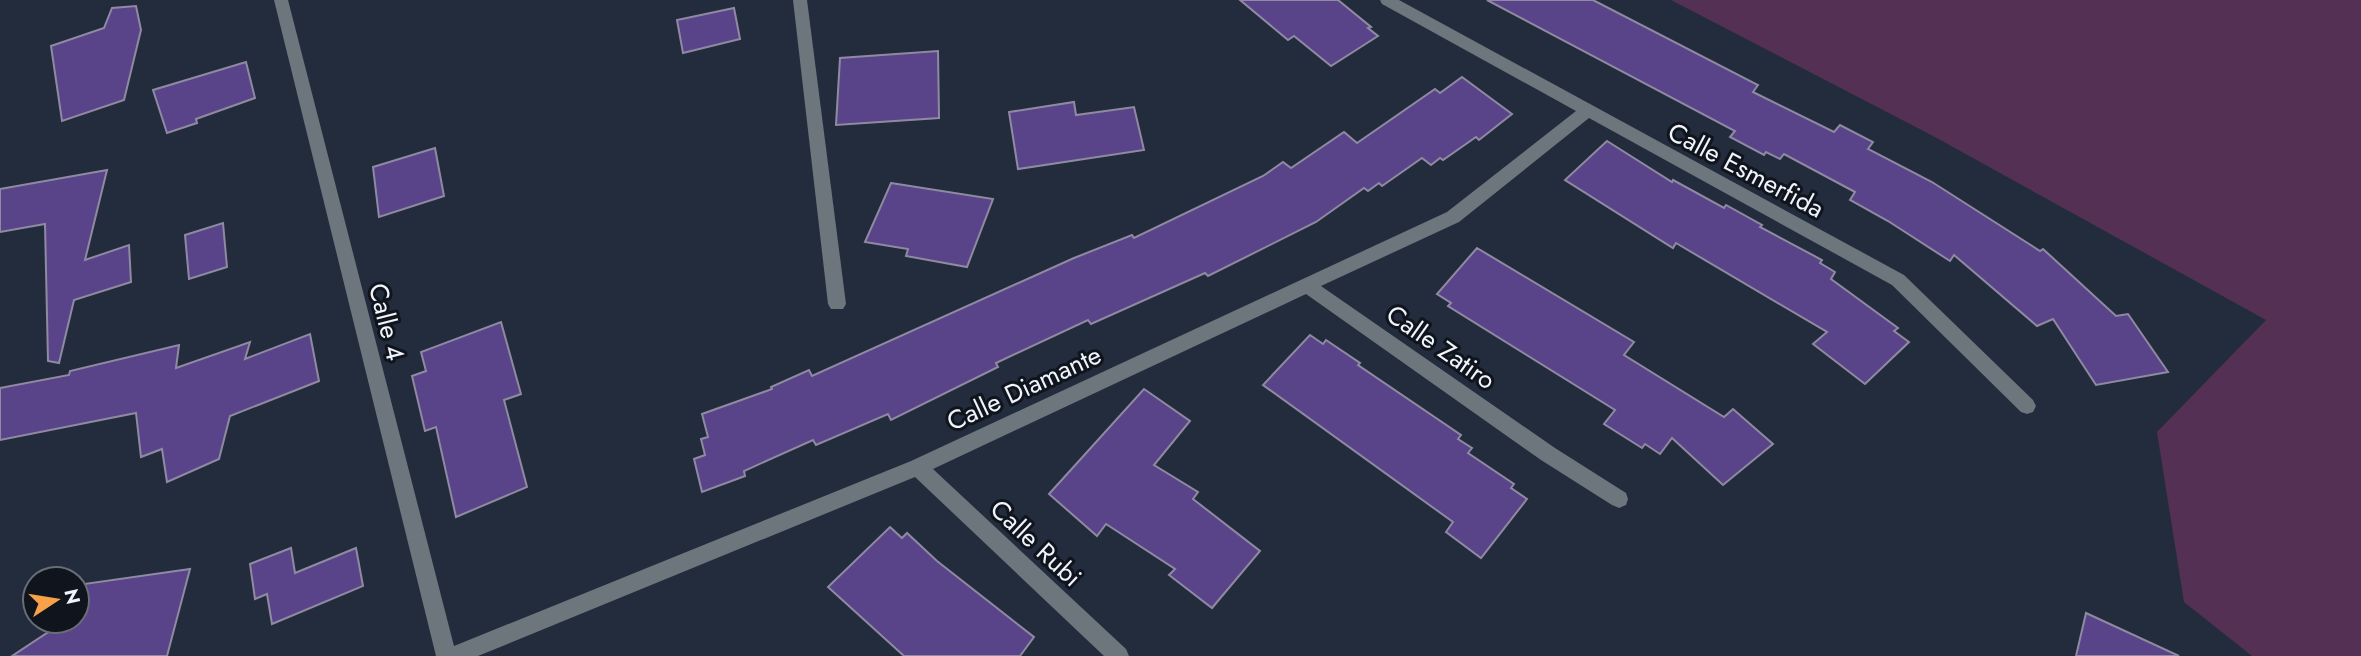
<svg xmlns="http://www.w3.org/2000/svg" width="2361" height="656" font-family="Jost,sans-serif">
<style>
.green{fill:#543154}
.building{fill:#59448a;stroke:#8f8aa1;stroke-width:2}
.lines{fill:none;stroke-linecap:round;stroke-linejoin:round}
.minor{fill:#6c767c;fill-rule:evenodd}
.labels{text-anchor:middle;stroke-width:6;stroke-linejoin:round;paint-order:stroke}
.street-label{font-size:26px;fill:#eff4fd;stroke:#10141c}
</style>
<rect width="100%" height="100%" fill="#232c3d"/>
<path class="green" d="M 1671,0 L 2361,0 L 2361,656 L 2252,656 L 2184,602 L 2157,432 L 2266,320 L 1935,137 Z"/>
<g class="building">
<path d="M 1240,0 L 1338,0 L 1371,27 L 1368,28 L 1378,36 L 1331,66 L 1294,36 L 1288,40 Z"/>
<path d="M 1487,0 L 1593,0 L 1758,85 L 1753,92 L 1834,132 L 1840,125 L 1873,142 L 1868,149 L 1932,182 L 2040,251 L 2043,249 L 2116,316 L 2128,314 L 2168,372 L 2096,385 L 2053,319 L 2037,326 L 1954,255 L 1950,261 L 1888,221 L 1850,200 L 1855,192 L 1784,154 L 1780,159 L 1766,152 L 1764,155 L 1730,137 L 1735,131 Z"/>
<path d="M 136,6 L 141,30 L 124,100 L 62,121 L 51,46 L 104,28 L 112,8 Z"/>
<path d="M 734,8 L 740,39 L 683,53 L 677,20 Z"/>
<path d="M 938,51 L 939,118 L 836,125 L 840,58 Z"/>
<path d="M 246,62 L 255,98 L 196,119 L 197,123 L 167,133 L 153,90 Z"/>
<path d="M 1462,77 L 1512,114 L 1479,140 L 1476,137 L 1443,160 L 1440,158 L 1431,165 L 1422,158 L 1382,186 L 1379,183 L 1368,191 L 1364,188 L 1316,222 L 1208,276 L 1205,273 L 1091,324 L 1088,320 L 996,363 L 998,367 L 891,420 L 888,414 L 816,445 L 813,440 L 744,471 L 745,476 L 702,492 L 694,459 L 705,455 L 701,439 L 708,437 L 702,414 L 772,389 L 771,387 L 809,370 L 812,376 L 1074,258 L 1132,235 L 1134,238 L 1263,176 L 1283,162 L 1291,168 L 1344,132 L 1357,143 L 1435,89 L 1440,93 Z"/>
<path d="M 1074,102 L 1076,115 L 1134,107 L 1144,150 L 1018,169 L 1009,112 Z"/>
<path d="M 1607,141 L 1672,182 L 1673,180 L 1724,208 L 1726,205 L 1762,225 L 1760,227 L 1822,260 L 1820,263 L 1835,272 L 1831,279 L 1898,328 L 1894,331 L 1909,342 L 1865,384 L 1813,344 L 1827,332 L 1676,243 L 1673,248 L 1565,180 Z"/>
<path d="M 435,148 L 444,196 L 379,217 L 373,167 Z"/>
<path d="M 107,170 L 85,260 L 129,245 L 131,282 L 74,300 L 59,363 L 48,361 L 45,224 L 0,232 L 0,189 Z"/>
<path d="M 891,183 L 993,199 L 967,267 L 906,256 L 908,249 L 865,242 Z"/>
<path d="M 223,223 L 227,267 L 189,279 L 185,235 Z"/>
<path d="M 1477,248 L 1634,342 L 1624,355 L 1724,417 L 1733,409 L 1773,444 L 1723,485 L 1672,438 L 1660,454 L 1645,444 L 1642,448 L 1604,424 L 1615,410 L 1448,306 L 1451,303 L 1437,294 Z"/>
<path d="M 501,322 L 521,394 L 504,400 L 527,487 L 456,517 L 436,427 L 425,431 L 412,376 L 426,371 L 421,352 Z"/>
<path d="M 310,334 L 319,381 L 230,416 L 219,459 L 167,482 L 162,449 L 141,457 L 136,413 L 0,440 L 0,388 L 69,375 L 70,371 L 179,345 L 176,368 L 250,342 L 245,359 Z"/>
<path d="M 1310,335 L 1323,344 L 1326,340 L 1360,363 L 1358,365 L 1461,435 L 1458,439 L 1472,448 L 1468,453 L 1514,484 L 1511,488 L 1527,499 L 1481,558 L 1446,532 L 1453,522 L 1263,385 Z"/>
<path d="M 1144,389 L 1190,421 L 1154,465 L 1198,492 L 1193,499 L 1260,551 L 1212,608 L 1169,575 L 1175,569 L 1106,524 L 1097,536 L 1049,494 Z"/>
<path d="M 890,527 L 902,538 L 907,533 L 937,561 L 1034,637 L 1020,656 L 904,656 L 828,587 Z"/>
<path d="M 291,548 L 295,573 L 356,548 L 363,586 L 272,624 L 267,594 L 255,599 L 250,564 Z"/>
<path d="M 190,569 L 167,656 L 12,656 L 65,621 L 77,621 L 77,585 Z"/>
<path d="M 2086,613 L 2179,656 L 2076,656 Z"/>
</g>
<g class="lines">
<g class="minor">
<path d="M 274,0 L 288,0 L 454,646 L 911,461 L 1447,212 L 1576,111 L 1382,4 L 1380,0 L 1399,0 L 1904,275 L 2033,400 L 2036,406 L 2033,412 L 2027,414 L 2021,412 L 1892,285 L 1589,118 L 1459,222 L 1321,286 L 1555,448 L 1626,493 L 1628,499 L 1626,505 L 1619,508 L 1612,505 L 1541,460 L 1306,294 L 933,469 L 1126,649 L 1129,656 L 1104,656 L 915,477 L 478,656 L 436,656 Z"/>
<path d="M 793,0 L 807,0 L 846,304 L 843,309 L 831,309 L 828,304 Z"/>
</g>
</g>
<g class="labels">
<g class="street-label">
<text transform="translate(1746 170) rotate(28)" y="9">Calle Esmerfida</text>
<text transform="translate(387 322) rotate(76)" y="9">Calle 4</text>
<text transform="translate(1441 347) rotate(35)" y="9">Calle Zatiro</text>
<text transform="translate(1024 388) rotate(-25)" y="9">Calle Diamante</text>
<text transform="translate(1036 543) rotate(43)" y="9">Calle Rubi</text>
</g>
</g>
<g transform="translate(56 600) rotate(78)"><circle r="33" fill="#10141c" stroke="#696e76" stroke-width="2"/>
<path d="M0-5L12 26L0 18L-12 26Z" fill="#f7a248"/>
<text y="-10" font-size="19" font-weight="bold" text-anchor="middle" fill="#eff4fd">N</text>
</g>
</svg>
